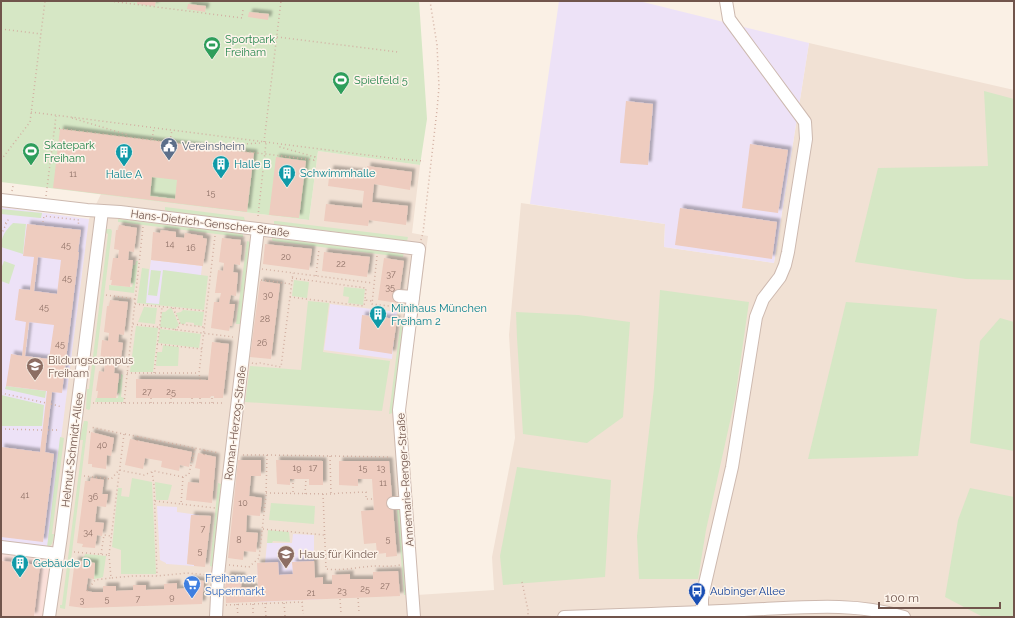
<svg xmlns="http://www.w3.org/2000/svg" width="1015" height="618" font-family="Raleway,sans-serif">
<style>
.residential{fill:#f1e1d4}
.commercial{fill:#fae0da}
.education{fill:#ede2f7}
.green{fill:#d6e7c5}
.building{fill:#eeccbf;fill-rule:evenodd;filter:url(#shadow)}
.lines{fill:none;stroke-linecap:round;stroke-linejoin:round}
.minor-casing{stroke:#cdb9af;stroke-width:14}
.path{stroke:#d2b0a2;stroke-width:1.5;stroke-dasharray:1 3;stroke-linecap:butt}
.minor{stroke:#fff;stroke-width:12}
.labels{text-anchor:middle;stroke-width:3;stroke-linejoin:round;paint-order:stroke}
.number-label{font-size:9px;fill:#907369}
.leisure-label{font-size:11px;fill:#27864d;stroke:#fdf4eb;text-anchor:start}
.service-label{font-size:11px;fill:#4e5e75;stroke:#fdf4eb;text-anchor:start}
.culture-label{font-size:11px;fill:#0d838f;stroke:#fdf4eb;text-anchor:start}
.street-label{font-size:11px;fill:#71554c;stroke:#fdf4eb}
.education-label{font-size:11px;fill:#785e54;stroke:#fdf4eb;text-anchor:start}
.shop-label{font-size:11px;fill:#366cbe;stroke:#fdf4eb;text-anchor:start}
.transit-label{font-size:11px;fill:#164399;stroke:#fdf4eb;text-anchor:start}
</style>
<defs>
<filter id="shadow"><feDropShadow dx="3.5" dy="-3.5" stdDeviation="1" flood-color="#0004"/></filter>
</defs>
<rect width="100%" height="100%" fill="#faf0e5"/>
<path class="residential" d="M 809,43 L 1014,90 L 1014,617 L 1,617 L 89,219 L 101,194 L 309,220 L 318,151 L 420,165 L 412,233 L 428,236 L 405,411 L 417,595 L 494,590 L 492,557 L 515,438 L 509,335 L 521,203 L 665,224 L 664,247 L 774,263 Z"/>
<path class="commercial" d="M 1,551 L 52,558 L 44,617 L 1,617 Z"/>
<g class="education">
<path d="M 559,1 L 639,1 L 809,43 L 774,263 L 664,247 L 665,224 L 530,204 Z"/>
<path d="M 1,207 L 89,219 L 47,549 L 1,542 Z"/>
<path d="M 151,260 L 202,266 L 197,309 L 145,303 Z"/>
<path d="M 330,304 L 397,312 L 392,359 L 324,350 Z"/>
<path d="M 157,506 L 177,507 L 177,512 L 199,515 L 199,516 L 191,515 L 187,564 L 194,565 L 194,566 L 167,564 L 166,564 L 166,563 L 160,560 Z"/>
<path d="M 293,534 L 314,535 L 314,578 L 323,584 L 324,599 L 259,602 L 250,587 L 258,587 L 257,563 L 265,563 L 267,543 L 292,543 Z"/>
</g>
<g class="green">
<path d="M 1,1 L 419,1 L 427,119 L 420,165 L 318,151 L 309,220 L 1,182 Z"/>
<path d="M 984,91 L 1014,99 L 1014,280 L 966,279 L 855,262 L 878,168 L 988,166 Z"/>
<path d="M 165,207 L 244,217 L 245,221 L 167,211 L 165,210 Z"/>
<path d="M 1,209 L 42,213 L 41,218 L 40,218 L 1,214 Z"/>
<path d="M 118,219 L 243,234 L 243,237 L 241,237 L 119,222 L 118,222 Z"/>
<path d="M 274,221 L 276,221 L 408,237 L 407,241 L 401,242 L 401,240 L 274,224 Z"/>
<path d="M 13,223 L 26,224 L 23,254 L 1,247 C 1,236 6,230 13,223 Z"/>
<path d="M 106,229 L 111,229 L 112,231 L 90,409 L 89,410 L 86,409 L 87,389 L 89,389 L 108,234 L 106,233 Z"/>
<path d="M 272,238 L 399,253 L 400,251 L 404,251 L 403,257 L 402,257 L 273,241 L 272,240 Z"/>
<path d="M 247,241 L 250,242 L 240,324 L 236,324 Z"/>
<path d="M 4,261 L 15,265 L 9,284 L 1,281 L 1,269 Z"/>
<path d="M 136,261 L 138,261 L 134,293 L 109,290 L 109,285 L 132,287 L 133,283 L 131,283 L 133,265 L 135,265 Z"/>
<path d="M 142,268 L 149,269 L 146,303 L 159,304 L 163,270 L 208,276 L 204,310 L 137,303 Z"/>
<path d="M 151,270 L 161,271 L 157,296 L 148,295 Z"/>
<path d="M 294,280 L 309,282 L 307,298 L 292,296 Z"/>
<path d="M 344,287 L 365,289 L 363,305 L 348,303 L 349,297 L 343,296 Z"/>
<path d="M 660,290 L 749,302 L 735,399 L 706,530 L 698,579 L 639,579 L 637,536 L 654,388 Z"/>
<path d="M 308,301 L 329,303 L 323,352 L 390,361 L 382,411 L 245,402 L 250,366 L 301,370 Z"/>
<path d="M 846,302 L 937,309 L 918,456 L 808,459 Z"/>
<path d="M 144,307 L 157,308 L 155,324 L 138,322 Z"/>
<path d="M 170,308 L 172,309 L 179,325 L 175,329 L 160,327 L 162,312 L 165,312 Z"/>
<path d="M 183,310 L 204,312 L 202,326 L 194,325 L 194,323 L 186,322 L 185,324 L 181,324 L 176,313 L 181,312 Z"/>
<path d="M 516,312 L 578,315 L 630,322 L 623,417 L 587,443 L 523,434 L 517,338 Z"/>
<path d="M 1000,318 L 1014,322 L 1014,451 L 970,443 L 980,341 Z"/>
<path d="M 401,320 L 404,320 L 393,413 L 389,414 Z"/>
<path d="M 136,326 L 158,328 L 153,372 L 130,372 Z"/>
<path d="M 160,329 L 201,334 L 199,348 L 158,343 Z"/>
<path d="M 163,345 L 179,347 L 178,366 L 156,366 L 157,352 L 162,352 Z"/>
<path d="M 121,374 L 123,375 L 121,397 L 124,398 L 123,402 L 95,402 L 96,398 L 118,398 L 119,393 L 117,393 L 119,379 L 121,379 Z"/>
<path d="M 6,386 L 46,391 L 45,398 L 5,389 Z"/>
<path d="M 1,395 L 44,405 L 42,426 L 1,426 Z"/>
<path d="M 84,421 L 87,421 L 88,422 L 65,609 L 60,608 L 60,605 L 62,605 L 83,440 L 80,440 L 80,438 Z"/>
<path d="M 60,437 L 64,438 L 52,534 L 54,534 C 53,540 53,546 47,548 Z"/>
<path d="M 517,467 L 611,480 L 605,577 L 503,585 L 500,556 Z"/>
<path d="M 132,478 L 152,482 L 156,574 L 121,574 L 121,550 L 112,547 L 118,488 L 122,488 L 121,496 L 129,497 Z"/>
<path d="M 155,482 L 172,485 L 168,500 L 156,500 Z"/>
<path d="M 218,483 L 221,484 L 219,504 L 222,504 L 213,567 L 210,566 Z"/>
<path d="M 970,488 L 1014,497 L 1014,617 L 983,617 L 945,597 L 958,520 Z"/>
<path d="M 271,503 L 315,506 L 314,524 L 269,520 Z"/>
<path d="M 401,509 L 407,595 L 404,595 L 397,510 Z"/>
<path d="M 268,530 L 289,532 L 290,542 L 273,541 L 272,543 L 267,543 Z"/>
<path d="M 85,554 L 106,556 L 103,577 L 100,578 L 94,579 L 95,563 L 81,561 L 81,557 L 84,557 Z"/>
</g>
<g class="building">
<path d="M 137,1 L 156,1 L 155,6 L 137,4 Z"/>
<path d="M 188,4 L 206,6 L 205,12 L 187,9 Z"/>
<path d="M 249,12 L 269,14 L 268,20 L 248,17 Z"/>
<path d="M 626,101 L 653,104 L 648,165 L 620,163 Z"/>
<path d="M 60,129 L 254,153 L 247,212 L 53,188 ZM 152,177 L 177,180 L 175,199 L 150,196 Z"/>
<path d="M 750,144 L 788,150 L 778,213 L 742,208 Z"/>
<path d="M 276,157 L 306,161 L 299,218 L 269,215 Z"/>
<path d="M 367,166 L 412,172 L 410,190 L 374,184 L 372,202 L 408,206 L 406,225 L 369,220 L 368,226 L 324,221 L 326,204 L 362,208 L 364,191 L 328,186 L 330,169 L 367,173 Z"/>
<path d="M 680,208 L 777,222 L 772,259 L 675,245 Z"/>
<path d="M 27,224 L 81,230 L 78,252 L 79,252 L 62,393 L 52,392 L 45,452 L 54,454 L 43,542 L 1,537 L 1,447 L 40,452 L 47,391 L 6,386 L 11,354 L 22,356 L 26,322 L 15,320 L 19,289 L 30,290 L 34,257 L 23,256 ZM 38,257 L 61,260 L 57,294 L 34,291 ZM 29,322 L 54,325 L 49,359 L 25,356 Z"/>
<path d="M 119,225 L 137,228 L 134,252 L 129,251 L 128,260 L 133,260 L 130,287 L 111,285 L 112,280 L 110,280 L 113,258 L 118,258 L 119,250 L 114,249 L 116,230 L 118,230 Z"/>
<path d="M 161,230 L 176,232 L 176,237 L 184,238 L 185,233 L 203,236 L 203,238 L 207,239 L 203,266 L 151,260 L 153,232 L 160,233 Z"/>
<path d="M 222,238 L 241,240 L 240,245 L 242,245 L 240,265 L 234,264 L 233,272 L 238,273 L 236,296 L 231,295 L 229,304 L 235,304 L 232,326 L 230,326 L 229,331 L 211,328 L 214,302 L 219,302 L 221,293 L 215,293 L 218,270 L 223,271 L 224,263 L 219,262 Z"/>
<path d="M 265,244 L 312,249 L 309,270 L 263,264 Z"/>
<path d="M 324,252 L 370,257 L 367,277 L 322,271 Z"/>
<path d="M 384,258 L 404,261 L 398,303 L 378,300 Z"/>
<path d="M 260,281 L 280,284 L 271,359 L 250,357 Z"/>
<path d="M 110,300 L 128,302 L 124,335 L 119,334 L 118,342 L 123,343 L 120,366 L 115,365 L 114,373 L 119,374 L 117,393 L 116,398 L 97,398 L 98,391 L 96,391 L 99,371 L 104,372 L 105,364 L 100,363 L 102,340 L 108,341 L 109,333 L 104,332 L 107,306 L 109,306 Z"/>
<path d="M 362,315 L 397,319 L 392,354 L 359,349 Z"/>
<path d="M 212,342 L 229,344 L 223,398 L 214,398 L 214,396 L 211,396 L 210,398 L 136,398 L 136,379 L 208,380 Z"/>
<path d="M 91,432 L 114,438 L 111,456 L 107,455 L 106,469 L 92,467 L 92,464 L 88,464 Z"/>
<path d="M 130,439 L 192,452 L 189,467 L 180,465 L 179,471 L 161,467 L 162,461 L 145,458 L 143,469 L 125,465 Z"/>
<path d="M 198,453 L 216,457 L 212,503 L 186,500 L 188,482 L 199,483 L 200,469 L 195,468 Z"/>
<path d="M 238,460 L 261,460 L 261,476 L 251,476 L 249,496 L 262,498 L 260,516 L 247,515 L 246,532 L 258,533 L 256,552 L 244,551 L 243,560 L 228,558 Z"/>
<path d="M 276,460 L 323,461 L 323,485 L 309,485 L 309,479 L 290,479 L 290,485 L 277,484 Z"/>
<path d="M 339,461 L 389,461 L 397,556 L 386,557 L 386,553 L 377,554 L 376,543 L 364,544 L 361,511 L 374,510 L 372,479 L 358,479 L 358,486 L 339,485 Z"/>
<path d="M 91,478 L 104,480 L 102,494 L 108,494 L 106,507 L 97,506 L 95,522 L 104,523 L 102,536 L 97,535 L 95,548 L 82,547 L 83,544 L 77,543 L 85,481 L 90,481 Z"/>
<path d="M 191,515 L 211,516 L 205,567 L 194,566 L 194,565 L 187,564 Z"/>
<path d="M 75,560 L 95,563 L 94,579 L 88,578 L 86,591 L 92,592 L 103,592 L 103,586 L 116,586 L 116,591 L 133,590 L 133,585 L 146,585 L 146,590 L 164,589 L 164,584 L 177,583 L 177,589 L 188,588 L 189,579 L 204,581 L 202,604 L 84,608 L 69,606 Z"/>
<path d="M 1,561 L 40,565 L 34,616 L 1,617 Z"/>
<path d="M 314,561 L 315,578 L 323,577 L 323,584 L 332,584 L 332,575 L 350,574 L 350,579 L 373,579 L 373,572 L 398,571 L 400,596 L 226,603 L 225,588 L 227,575 L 242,576 L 241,587 L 258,587 L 257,563 L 278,562 L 279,575 L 293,574 L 292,562 Z"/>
</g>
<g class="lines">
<g class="minor-casing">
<g id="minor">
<path d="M 1,200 L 87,210 L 120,212 L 419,249 L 399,410 L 414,617"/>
<path d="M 399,296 L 413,297"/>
<path d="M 393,503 L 406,503"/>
<path d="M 1,547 L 58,554"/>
<path d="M 702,611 L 702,599 L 704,588 L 732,467 L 756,317 L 763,299 L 780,277 L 785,265 L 788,252 L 806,139 L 805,122 L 729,19 L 726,1"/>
<path d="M 49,617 L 61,536 L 102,211"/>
<path d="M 216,617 L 218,575 L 225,509 L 258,229"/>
<path d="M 564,617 C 624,615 684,613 744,610 C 798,608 852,601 904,617"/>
</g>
</g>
<g class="path">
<path d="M 110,1 L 242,18 L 243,10"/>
<path d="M 1,29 L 41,34"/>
<path d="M 277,37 L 398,52"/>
<path d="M 31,112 L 398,159 L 424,161"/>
<path d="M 72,118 L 128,135"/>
<path d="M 55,128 L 314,160 L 315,157 L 280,147 L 281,144"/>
<path d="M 152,139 L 154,128"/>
<path d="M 170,141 L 172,130"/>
<path d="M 264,142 L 281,1"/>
<path d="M 211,146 L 261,143"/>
<path d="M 1,160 L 30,122 L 45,1"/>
<path d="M 12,191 L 13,186"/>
<path d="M 46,196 L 56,116"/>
<path d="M 258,216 L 266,143"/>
<path d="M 43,222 L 44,216 L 79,220 L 78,226"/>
<path d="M 1,223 L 7,223"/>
<path d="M 1,235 L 9,218"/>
<path d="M 421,240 L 423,233 L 437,110 L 439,87 L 437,45 L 430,1"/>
<path d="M 377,256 L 372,304 L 398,307"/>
<path d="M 262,269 L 373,283"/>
<path d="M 316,276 L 319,249"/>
<path d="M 292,278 L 366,288 L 365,300 L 372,301"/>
<path d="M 261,280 L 291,284"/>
<path d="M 106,295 L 135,299"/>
<path d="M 290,297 L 364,306 L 365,300"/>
<path d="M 135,304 L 206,311"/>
<path d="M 173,308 L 180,324 L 204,327"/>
<path d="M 133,324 L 233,337"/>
<path d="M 175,330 L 181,325"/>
<path d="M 394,339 L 397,339"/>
<path d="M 157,344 L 202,349"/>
<path d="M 252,363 L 254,364 L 260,363 L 281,367 L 293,273"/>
<path d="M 127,373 L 199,373"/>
<path d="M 154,373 L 162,307"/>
<path d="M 200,380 L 199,373 L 215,236"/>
<path d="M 1,393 L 46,403"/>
<path d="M 151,398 L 151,403"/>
<path d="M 192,398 L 192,403"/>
<path d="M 93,403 L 225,403"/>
<path d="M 124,403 L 143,227"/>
<path d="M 171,403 L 171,398"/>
<path d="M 200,403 L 200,398"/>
<path d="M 212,403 L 212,396"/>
<path d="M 51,404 L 62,407"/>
<path d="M 1,429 L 42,430"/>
<path d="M 48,430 L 59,430"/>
<path d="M 89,432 L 91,432"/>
<path d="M 125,434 L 219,453"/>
<path d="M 137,441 L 138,436"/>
<path d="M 172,448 L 173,444"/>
<path d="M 204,455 L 205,450"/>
<path d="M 267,455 L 391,457"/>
<path d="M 330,456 L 331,494"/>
<path d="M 152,472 L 154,485 L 157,576"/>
<path d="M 84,476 L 111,479 L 119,470 L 144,475 L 154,471 L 183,477 L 189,474 L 195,448"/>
<path d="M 183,477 L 181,504 L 215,508"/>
<path d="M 293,479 L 293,493"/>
<path d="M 266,493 L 331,494 L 342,493 L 366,492 L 366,499 L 373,499"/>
<path d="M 305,494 L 306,479"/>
<path d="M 323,494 L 326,569 C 342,571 359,567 374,566 C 383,566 391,567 400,565"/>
<path d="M 155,501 L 181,504"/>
<path d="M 263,529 L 324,535"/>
<path d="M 74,552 L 109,555 L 124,434 L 90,427"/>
<path d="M 101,554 L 104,535 L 111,536"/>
<path d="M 109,555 L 111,578 L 133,576 L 157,576 L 187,573 L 209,575"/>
<path d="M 229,565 L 249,567 L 259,558 L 266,495 L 267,455 L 241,455"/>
<path d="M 522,582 L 528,610 L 528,617"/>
<path d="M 87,591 L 90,587 L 95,580 L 111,578"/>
<path d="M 358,598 L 359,612"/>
<path d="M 340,599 L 341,613"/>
<path d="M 265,603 L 266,617"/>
<path d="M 284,603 L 285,616"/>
<path d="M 237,604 L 238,617"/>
<path d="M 253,604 L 253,617"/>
<path d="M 226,605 L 302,602 L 303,614"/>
</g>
<use href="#minor" class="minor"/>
</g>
<defs>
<g id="stadium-pin" transform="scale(0.9)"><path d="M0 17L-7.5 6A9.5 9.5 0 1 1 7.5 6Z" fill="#2e9e5b" stroke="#fdf4eb"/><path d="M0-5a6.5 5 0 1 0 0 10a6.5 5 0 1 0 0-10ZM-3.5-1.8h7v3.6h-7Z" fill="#fff"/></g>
<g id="civic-pin" transform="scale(0.9)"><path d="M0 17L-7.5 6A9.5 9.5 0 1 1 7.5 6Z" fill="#5c6f8a" stroke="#fdf4eb"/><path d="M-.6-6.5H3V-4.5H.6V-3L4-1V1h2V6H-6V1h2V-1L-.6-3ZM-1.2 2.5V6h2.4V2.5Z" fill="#fff"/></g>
<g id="building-pin" transform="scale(0.9)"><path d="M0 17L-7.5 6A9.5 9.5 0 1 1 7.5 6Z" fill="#0f9aa8" stroke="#fdf4eb"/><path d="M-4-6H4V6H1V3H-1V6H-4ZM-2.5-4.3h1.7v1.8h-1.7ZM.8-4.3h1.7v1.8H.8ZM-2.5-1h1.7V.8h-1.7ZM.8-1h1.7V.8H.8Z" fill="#fff"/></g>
<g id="school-pin" transform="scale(0.9)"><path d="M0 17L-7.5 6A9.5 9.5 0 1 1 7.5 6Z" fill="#8d6e63" stroke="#fdf4eb"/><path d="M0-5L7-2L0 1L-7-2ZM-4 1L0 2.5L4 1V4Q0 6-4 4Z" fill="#fff"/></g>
<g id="supermarket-pin" transform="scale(0.9)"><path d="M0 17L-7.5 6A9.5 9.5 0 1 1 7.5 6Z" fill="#3f7fe0" stroke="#fdf4eb"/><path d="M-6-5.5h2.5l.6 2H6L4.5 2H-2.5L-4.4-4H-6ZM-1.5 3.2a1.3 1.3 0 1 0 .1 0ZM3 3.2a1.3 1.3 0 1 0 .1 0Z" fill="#fff"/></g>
<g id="bus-pin" transform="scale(0.9)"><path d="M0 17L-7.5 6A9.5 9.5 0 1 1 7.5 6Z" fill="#1a4fb4" stroke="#fdf4eb"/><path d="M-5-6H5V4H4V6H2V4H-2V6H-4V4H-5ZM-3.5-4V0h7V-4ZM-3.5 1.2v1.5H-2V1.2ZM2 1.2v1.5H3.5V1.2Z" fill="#fff"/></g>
</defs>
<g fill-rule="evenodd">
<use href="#stadium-pin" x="212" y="45"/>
<use href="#stadium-pin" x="341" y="80"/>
<use href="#civic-pin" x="169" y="146"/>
<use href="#stadium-pin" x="31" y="151"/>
<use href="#building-pin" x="124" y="152"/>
<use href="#building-pin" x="221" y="164"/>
<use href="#building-pin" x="287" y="173"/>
<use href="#building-pin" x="378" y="314"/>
<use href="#school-pin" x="35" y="366"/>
<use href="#school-pin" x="286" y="554"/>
<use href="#building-pin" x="20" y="563"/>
<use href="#supermarket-pin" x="192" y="584"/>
<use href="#bus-pin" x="697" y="591"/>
</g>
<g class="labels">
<g class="number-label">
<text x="73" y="177">11</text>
<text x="211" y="196">15</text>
<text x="170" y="247">14</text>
<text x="66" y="248">45</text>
<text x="191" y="251">16</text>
<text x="286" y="260">20</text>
<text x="341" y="267">22</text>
<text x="391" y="277">37</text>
<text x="67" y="281">45</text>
<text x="390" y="290">35</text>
<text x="268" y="298">30</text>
<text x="44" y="310">45</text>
<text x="265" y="322">28</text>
<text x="262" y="346">26</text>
<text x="60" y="347">45</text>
<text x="147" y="395">27</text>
<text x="171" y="395">25</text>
<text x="102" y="448">40</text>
<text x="297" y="471">19</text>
<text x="313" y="471">17</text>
<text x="363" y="471">15</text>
<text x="381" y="471">13</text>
<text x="383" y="486">11</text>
<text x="25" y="498">41</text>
<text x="93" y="500">36</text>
<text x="243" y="506">10</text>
<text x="203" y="532">7</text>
<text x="88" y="535">34</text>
<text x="388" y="542">5</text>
<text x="239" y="543">8</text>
<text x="200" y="554">5</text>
<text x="385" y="589">27</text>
<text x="365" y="592">25</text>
<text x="342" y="594">23</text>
<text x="311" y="596">21</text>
<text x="172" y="600">9</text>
<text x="107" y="602">5</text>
<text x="138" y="602">7</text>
<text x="82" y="603">3</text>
</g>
<g class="leisure-label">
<text x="225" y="43">Sportpark<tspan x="225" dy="13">Freiham</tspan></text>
<text x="354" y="84">Spielfeld 5</text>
<text x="44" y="149">Skatepark<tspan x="44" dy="13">Freiham</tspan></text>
</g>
<g class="service-label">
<text x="182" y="150">Vereinsheim</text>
</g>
<g class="culture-label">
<text x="234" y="168">Halle B</text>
<text x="300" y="177">Schwimmhalle</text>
<text x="124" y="178" text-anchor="middle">Halle A</text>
<text x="391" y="312">Minihaus München<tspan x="391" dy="13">Freiham 2</tspan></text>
<text x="33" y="567">Gebäude D</text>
</g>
<g class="street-label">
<text transform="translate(210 223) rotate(7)" y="4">Hans-Dietrich-Genscher-Straße</text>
<text transform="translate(235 423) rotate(-83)" y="4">Roman-Herzog-Straße</text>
<text transform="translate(72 450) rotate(-83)" y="4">Helmut-Schmidt-Allee</text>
<text transform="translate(405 480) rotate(-94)" y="4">Annemarie-Renger-Straße</text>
</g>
<g class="education-label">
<text x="48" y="364">Bildungscampus<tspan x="48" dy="13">Freiham</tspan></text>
<text x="299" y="558">Haus für Kinder</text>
</g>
<g class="shop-label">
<text x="205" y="582">Freihamer<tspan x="205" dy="13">Supermarkt</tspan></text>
</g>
<g class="transit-label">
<text x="710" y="595">Aubinger Allee</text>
</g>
</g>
<rect width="1015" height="618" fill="none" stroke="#71554c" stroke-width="4"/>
<path d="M879 602v6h121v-6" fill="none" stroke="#71554c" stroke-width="2"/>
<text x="885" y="602" font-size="12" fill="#71554c" stroke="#fdf4eb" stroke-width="3" paint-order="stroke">100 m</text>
</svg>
